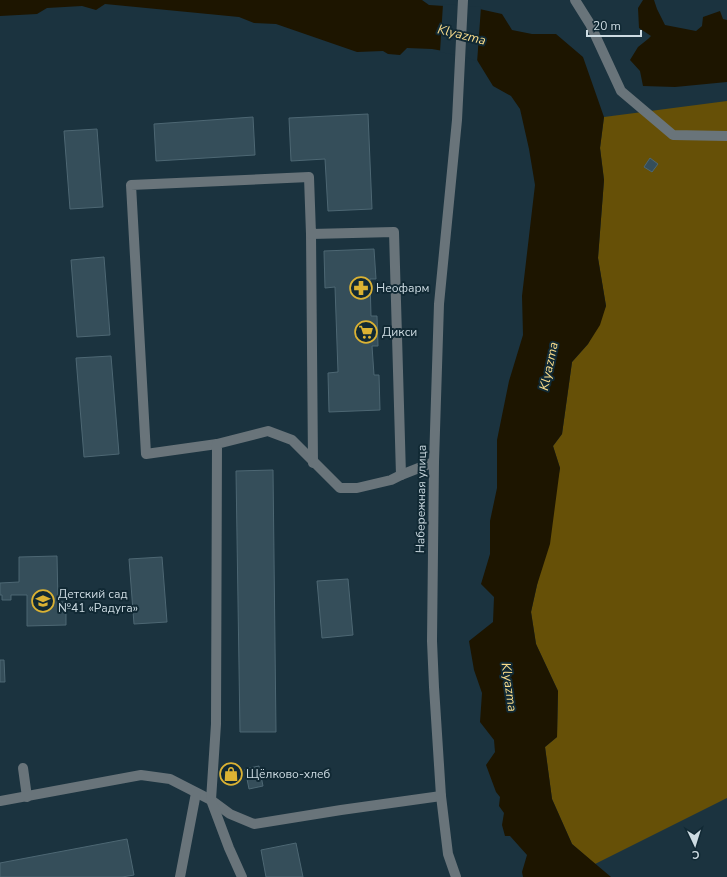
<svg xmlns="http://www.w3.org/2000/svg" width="727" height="877" font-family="'Nunito Sans',sans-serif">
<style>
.green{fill:#665007}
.water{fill:#1d1500}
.pier{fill:#1b333f}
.building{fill:#354e5a;stroke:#4d6773}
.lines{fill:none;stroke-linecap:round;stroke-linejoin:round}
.minor{stroke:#69747a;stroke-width:10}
.labels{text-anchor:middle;stroke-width:4;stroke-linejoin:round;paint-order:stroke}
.poi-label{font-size:12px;fill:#cddbe2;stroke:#112934;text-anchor:start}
.street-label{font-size:12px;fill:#cddbe2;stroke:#112934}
.water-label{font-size:13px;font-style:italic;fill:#f9dc8b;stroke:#112934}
</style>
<rect width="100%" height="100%" fill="#1b333f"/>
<path class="green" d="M 727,101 L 727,798 L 595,864 L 572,844 L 552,799 L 545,747 L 557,737 L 558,691 L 536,644 L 531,612 L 537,585 L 560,468 L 553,446 L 562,434 L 572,362 L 588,344 L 606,306 L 598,258 L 604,180 L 600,148 L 604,117 Z"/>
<g class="water">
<path d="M 0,0 L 422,0 L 429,5 L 475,8 L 502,14 L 512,30 L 532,34 L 556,34 L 583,57 L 604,117 L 600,148 L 604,180 L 598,258 L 606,306 L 600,325 L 588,344 L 572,362 L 562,434 L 553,446 L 560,468 L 550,544 L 537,585 L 531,612 L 536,644 L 558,691 L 557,737 L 545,747 L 552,799 L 572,844 L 611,877 L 523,877 L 522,872 L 527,855 L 510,836 L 505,836 L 502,825 L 504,813 L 499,806 L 500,797 L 496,792 L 486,765 L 495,752 L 494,740 L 480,722 L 482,693 L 474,670 L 469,641 L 493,622 L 494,597 L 481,584 L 490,554 L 490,521 L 497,488 L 497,440 L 509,381 L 523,335 L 522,296 L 535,185 L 529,149 L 520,109 L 511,96 L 493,86 L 477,60 L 466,55 L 432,49 L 407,48 L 400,55 L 388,54 L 383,51 L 357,52 L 276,24 L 254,23 L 239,17 L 105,4 L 96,10 L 82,6 L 47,8 L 37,14 L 0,16 Z"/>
<path d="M 643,0 L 654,0 L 657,9 L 665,25 L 696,31 L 702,26 L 703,17 L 720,11 L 723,19 L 727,20 L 727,82 L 675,87 L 643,86 L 640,71 L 630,60 L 638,47 L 648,39 L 651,36 L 639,28 L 638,8 Z"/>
</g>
<path class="pier" d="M 443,4 L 481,7 L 477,63 L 476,61 L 466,57 L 440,52 Z"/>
<g class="building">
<path d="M 368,114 L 372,209 L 328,211 L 325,159 L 291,161 L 289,118 Z"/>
<path d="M 253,117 L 255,155 L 156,161 L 154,124 Z"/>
<path d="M 97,129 L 103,207 L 70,209 L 64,131 Z"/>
<path d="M 650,158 L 658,164 L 652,172 L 644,167 Z"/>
<path d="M 374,249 L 376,279 L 370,279 L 371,316 L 377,316 L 378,346 L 372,346 L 374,375 L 379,375 L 380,410 L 329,412 L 328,373 L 338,372 L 335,287 L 325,288 L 324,251 Z"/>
<path d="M 104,257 L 110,335 L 77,337 L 71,260 Z"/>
<path d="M 111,356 L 119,454 L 84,457 L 76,358 Z"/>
<path d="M 273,470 L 276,732 L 240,732 L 236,471 Z"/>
<path d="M 57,556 L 58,602 L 66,602 L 66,625 L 27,626 L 27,595 L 11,595 L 11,600 L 2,600 L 2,595 L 0,595 L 0,583 L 19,582 L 19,557 Z"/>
<path d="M 162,557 L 167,622 L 134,624 L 129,559 Z"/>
<path d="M 348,579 L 353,635 L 322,638 L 317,581 Z"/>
<path d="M 0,660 L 4,660 L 5,682 L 0,682 Z"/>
<path d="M 259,766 L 263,786 L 249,789 L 245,769 Z"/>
<path d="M 127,839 L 134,875 L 122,877 L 0,877 L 0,863 Z"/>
<path d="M 296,843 L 303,877 L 266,877 L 261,850 Z"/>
</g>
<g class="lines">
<g class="minor">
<path d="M 575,0 L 590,24 L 621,91 L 673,135 L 727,136"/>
<path d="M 311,234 L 313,463"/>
<path d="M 217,444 L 146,454 L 131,185 L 309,177 L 311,234 L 394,232 L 401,475"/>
<path d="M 23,768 L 27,797"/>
<path d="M 0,801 L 141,775 L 170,779 L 211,800 L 230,814 L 254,824 L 341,810 L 441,796"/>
<path d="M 180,877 L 196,793"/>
<path d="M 242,877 L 229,848 L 211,800 L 216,724 L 217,444 L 268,431 L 292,440 L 340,488 L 357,488 L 391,480 L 401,475 L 434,462"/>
<path d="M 456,877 L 448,854 L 441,796 L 434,687 L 432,641 L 434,462 L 439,304 L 457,120 L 463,0"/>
</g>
</g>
<defs>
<g id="pharmacy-ring" transform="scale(1.15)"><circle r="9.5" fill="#112934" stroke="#dbb233" stroke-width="1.5"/><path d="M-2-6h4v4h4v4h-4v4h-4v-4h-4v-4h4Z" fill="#dbb233"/></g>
<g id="supermarket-ring" transform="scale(1.15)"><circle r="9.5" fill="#112934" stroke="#dbb233" stroke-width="1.5"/><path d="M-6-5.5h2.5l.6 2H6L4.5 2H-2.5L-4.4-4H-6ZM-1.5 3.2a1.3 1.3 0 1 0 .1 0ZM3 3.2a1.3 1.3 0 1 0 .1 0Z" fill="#dbb233"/></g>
<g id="school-ring" transform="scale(1.15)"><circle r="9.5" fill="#112934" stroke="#dbb233" stroke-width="1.5"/><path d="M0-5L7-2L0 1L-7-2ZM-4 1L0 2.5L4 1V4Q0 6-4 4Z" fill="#dbb233"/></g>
<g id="shop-ring" transform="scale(1.15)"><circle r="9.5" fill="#112934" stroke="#dbb233" stroke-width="1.5"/><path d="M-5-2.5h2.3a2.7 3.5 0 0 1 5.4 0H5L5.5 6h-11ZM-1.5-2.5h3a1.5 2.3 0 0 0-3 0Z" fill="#dbb233"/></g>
</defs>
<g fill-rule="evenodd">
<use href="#pharmacy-ring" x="361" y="288"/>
<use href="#supermarket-ring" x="366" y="332"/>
<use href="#school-ring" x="43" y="601"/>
<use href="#shop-ring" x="231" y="774"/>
</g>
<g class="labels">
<g class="poi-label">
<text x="376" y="292">Неофарм</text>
<text x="382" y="336">Дикси</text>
<text x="58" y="598">Детский сад<tspan x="58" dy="14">№41 «Радуга»</tspan></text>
<text x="246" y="778">Щёлково-хлеб</text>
</g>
<g class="street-label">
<text transform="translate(421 499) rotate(-89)" y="4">Набережная улица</text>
</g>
<g class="water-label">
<text transform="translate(462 34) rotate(14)" y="5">Klyazma</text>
<text transform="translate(548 366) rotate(-78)" y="5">Klyazma</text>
<text transform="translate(510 687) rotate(82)" y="5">Klyazma</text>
</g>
</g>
<g transform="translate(695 845) rotate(176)" stroke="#112934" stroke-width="3" paint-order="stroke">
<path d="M0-3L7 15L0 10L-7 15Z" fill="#cddbe2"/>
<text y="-6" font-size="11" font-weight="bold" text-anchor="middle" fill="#cddbe2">С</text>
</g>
<path d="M587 30v6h54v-6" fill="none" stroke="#cddbe2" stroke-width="2"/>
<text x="593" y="30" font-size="12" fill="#cddbe2" stroke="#112934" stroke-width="3" paint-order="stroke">20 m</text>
</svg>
